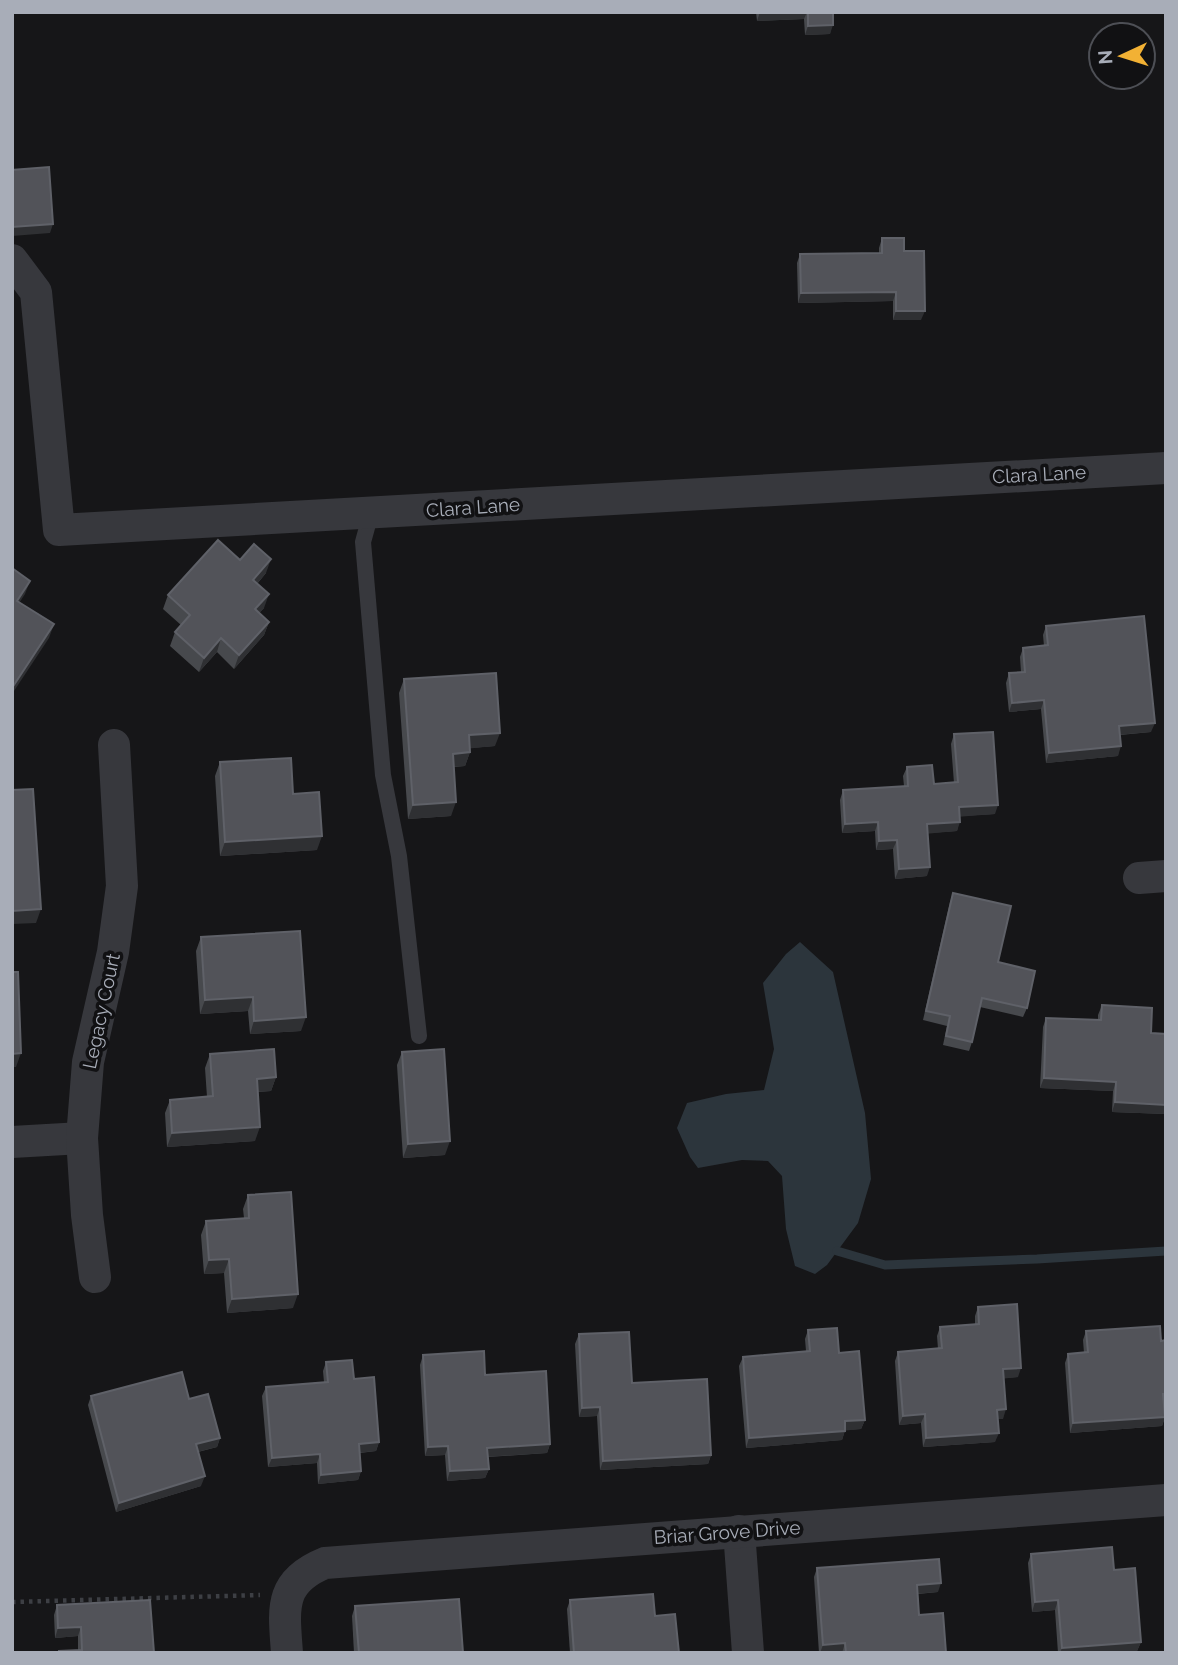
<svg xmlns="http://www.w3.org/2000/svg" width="1178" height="1665" font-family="Raleway,sans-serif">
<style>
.water{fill:#2c353c}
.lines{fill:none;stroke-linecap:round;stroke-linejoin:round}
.stream{stroke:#2c353c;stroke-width:9}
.path{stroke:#3d3f44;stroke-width:4.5;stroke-dasharray:3.5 5;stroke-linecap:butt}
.service{stroke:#37383d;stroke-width:16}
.minor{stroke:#37383d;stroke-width:32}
.wall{fill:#47494d}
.shaded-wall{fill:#2f3033}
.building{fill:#525359;stroke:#5f6168;stroke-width:2}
.labels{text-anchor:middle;stroke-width:7;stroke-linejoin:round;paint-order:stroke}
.street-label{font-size:19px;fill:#a8adb8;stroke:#111113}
</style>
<rect width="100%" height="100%" fill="#161618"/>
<path class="water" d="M 800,942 L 833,972 L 865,1113 L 871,1179 L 858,1223 L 827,1265 L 815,1274 L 795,1266 L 786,1229 L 782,1176 L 768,1161 L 742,1160 L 698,1168 L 690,1157 L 677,1128 L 687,1103 L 726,1094 L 764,1090 L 774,1049 L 763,983 L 786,954 Z"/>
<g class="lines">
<path class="stream" d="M 837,1251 L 885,1265 L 1037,1259 L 1166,1251"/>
<path class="path" d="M 12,1602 L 260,1595"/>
<path class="service" d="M 371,513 L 363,542 L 383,775 L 399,856 L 419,1036"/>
<g class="minor">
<path d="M 12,260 L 36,292 L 59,530 L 1166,468"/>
<path d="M 1139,878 L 1166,876"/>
<path d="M 12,1142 L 82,1138"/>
<path d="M 95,1277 L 87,1215 L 82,1138 L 88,1062 L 113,952 L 122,886 L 114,745"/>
<path d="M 739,1531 L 748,1653"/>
<path d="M 287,1653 C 284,1610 278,1582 325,1563 L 1166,1500"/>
</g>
</g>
<g class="wall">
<path d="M 756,12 L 833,12 L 830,34 L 805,35 L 804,19 L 757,21 Z"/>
<path d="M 882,238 L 904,251 L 921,320 L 893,320 L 893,301 L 798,303 L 797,263 L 800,254 L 879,253 L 879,248 Z"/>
<path d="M 240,560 L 266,573 L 257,584 L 264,608 L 259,613 L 269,622 L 264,635 L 234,669 L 217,652 L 199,672 L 170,646 L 175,632 L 181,625 L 163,609 L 168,595 Z"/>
<path d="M 1046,626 L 1151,732 L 1120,735 L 1118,756 L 1046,763 L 1041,709 L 1009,712 L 1006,683 L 1009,673 L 1021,672 L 1020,657 L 1023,648 L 1044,646 L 1043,635 Z"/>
<path d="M 404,679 L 495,746 L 470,748 L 470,752 L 465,766 L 454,767 L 451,816 L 408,819 L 399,693 Z"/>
<path d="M 954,734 L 995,814 L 960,816 L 957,831 L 928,833 L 927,876 L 895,879 L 893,849 L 876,850 L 875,831 L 842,833 L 840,800 L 843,790 L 904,786 L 903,776 L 907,767 L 934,784 L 954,783 L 951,744 Z"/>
<path d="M 220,762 L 293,794 L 317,850 L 220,856 L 215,776 Z"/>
<path d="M 953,893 L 1027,1008 L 1023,1017 L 980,1007 L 972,1042 L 969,1051 L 943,1045 L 947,1026 L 923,1020 L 950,902 Z"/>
<path d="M 201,937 L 301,1031 L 250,1034 L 248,1011 L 200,1014 L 196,951 Z"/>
<path d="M 1102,1005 L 1151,1033 L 1166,1034 L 1166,1114 L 1112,1112 L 1113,1091 L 1040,1088 L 1043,1027 L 1046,1018 L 1098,1020 L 1098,1015 Z"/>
<path d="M 402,1052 L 445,1155 L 403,1158 L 397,1065 Z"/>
<path d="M 210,1054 L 276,1077 L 271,1091 L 258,1092 L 255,1141 L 167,1147 L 165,1113 L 170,1100 L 207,1097 L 205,1068 Z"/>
<path d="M 248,1195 L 293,1308 L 227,1313 L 224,1273 L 204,1274 L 201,1235 L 206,1221 L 244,1218 L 243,1209 Z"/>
<path d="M 978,1307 L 1018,1377 L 1004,1378 L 1003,1419 L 998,1419 L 995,1442 L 923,1447 L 921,1423 L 899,1425 L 895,1361 L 898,1352 L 938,1349 L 937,1336 L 940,1327 L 975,1324 L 975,1316 Z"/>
<path d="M 808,1330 L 839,1353 L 865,1420 L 861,1429 L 845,1430 L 842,1440 L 746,1448 L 739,1366 L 743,1357 L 806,1351 L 805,1339 Z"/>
<path d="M 1086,1331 L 1166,1403 L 1164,1403 L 1165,1417 L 1162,1426 L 1070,1433 L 1065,1363 L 1068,1354 L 1084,1353 L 1083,1340 Z"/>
<path d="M 579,1334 L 711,1455 L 708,1464 L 600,1470 L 597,1416 L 579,1417 L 575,1344 Z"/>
<path d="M 423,1355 L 485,1375 L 550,1444 L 547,1453 L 488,1457 L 489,1469 L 485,1478 L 447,1481 L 445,1455 L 425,1456 L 420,1365 Z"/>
<path d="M 326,1362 L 354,1379 L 379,1442 L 376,1451 L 360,1453 L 361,1471 L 358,1480 L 318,1484 L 317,1463 L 268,1467 L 262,1396 L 266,1387 L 324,1382 L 323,1371 Z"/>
<path d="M 91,1396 L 189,1399 L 220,1438 L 217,1447 L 198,1452 L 201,1486 L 116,1512 L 88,1405 Z"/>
<path d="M 1031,1554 L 1114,1570 L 1141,1642 L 1137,1651 L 1117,1653 L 1058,1653 L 1055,1610 L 1032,1612 L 1028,1563 Z"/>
<path d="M 817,1568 L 938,1592 L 918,1594 L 919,1615 L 946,1653 L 819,1653 L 814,1577 Z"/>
<path d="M 570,1600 L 655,1616 L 679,1653 L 570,1653 L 567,1609 Z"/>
<path d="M 57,1605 L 154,1653 L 58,1653 L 59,1651 L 78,1650 L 78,1636 L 55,1638 L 54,1615 Z"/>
<path d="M 355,1606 L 463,1653 L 354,1653 L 352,1616 Z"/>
</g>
<g class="shaded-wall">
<path d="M 760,12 L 807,12 L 804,19 L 757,21 Z"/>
<path d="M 833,25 L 830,34 L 805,35 L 808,26 Z"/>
<path d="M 53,224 L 50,233 L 12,236 L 12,227 Z"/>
<path d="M 896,292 L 893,301 L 798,303 L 801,293 Z"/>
<path d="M 896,311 L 925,311 L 921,320 L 893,320 Z"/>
<path d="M 271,559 L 266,573 L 248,594 L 253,580 Z"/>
<path d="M 30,581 L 25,594 L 12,614 L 17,601 Z"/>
<path d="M 269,594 L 264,608 L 250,623 L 255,609 Z"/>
<path d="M 269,622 L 264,635 L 234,669 L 239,655 Z"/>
<path d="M 54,624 L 49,638 L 12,694 L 12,688 Z"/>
<path d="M 221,638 L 217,652 L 199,672 L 204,658 Z"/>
<path d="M 1044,700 L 1041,709 L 1009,712 L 1012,703 Z"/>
<path d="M 1155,723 L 1151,732 L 1116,735 L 1119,726 Z"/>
<path d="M 500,733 L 495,746 L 464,749 L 469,735 Z"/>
<path d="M 1121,746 L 1118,756 L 1046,763 L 1049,753 Z"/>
<path d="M 470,752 L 465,766 L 448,767 L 453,754 Z"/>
<path d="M 456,802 L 451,816 L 408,819 L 413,805 Z"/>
<path d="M 998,805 L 995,814 L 956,817 L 959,807 Z"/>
<path d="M 878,822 L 875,831 L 842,833 L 845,824 Z"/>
<path d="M 960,822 L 957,831 L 924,834 L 927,824 Z"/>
<path d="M 322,836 L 317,850 L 220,856 L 225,842 Z"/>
<path d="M 897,840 L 893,849 L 876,850 L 879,841 Z"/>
<path d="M 930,867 L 927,876 L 895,879 L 899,869 Z"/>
<path d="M 41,909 L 36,923 L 12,924 L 12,911 Z"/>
<path d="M 253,997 L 248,1011 L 200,1014 L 205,1000 Z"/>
<path d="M 306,1017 L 301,1031 L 250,1034 L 254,1021 Z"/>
<path d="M 21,1053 L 16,1067 L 12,1067 L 12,1054 Z"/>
<path d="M 276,1077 L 271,1091 L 252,1092 L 257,1079 Z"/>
<path d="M 1044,1078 L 1116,1082 L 1113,1091 L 1040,1088 Z"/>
<path d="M 1115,1102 L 1166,1105 L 1166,1114 L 1112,1112 Z"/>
<path d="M 260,1127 L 255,1141 L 167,1147 L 172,1133 Z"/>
<path d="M 450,1141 L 445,1155 L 403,1158 L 408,1144 Z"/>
<path d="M 229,1259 L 224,1273 L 204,1274 L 209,1260 Z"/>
<path d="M 298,1294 L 293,1308 L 227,1313 L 232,1299 Z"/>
<path d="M 1021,1368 L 1018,1377 L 1000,1379 L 1003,1369 Z"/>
<path d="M 600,1407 L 597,1416 L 579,1417 L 582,1408 Z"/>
<path d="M 1006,1409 L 1003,1419 L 994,1419 L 997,1410 Z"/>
<path d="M 925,1414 L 921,1423 L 899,1425 L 903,1416 Z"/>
<path d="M 1165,1417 L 1162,1426 L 1070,1433 L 1073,1423 Z"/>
<path d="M 865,1420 L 861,1429 L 841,1431 L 845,1421 Z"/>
<path d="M 845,1431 L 842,1440 L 746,1448 L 749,1438 Z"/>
<path d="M 999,1433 L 995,1442 L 923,1447 L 926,1438 Z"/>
<path d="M 220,1438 L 217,1447 L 193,1453 L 196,1444 Z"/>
<path d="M 379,1442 L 376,1451 L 356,1453 L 359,1444 Z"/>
<path d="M 550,1444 L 547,1453 L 484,1457 L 487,1448 Z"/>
<path d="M 448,1446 L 445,1455 L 425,1456 L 428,1447 Z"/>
<path d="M 320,1454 L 317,1463 L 268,1467 L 272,1458 Z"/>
<path d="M 711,1455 L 708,1464 L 600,1470 L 603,1461 Z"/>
<path d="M 489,1469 L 485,1478 L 447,1481 L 450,1471 Z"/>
<path d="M 361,1471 L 358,1480 L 318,1484 L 321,1475 Z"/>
<path d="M 205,1476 L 201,1486 L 116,1512 L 119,1503 Z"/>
<path d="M 941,1583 L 938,1592 L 914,1594 L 917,1585 Z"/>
<path d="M 1058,1600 L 1055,1610 L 1032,1612 L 1035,1602 Z"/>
<path d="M 81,1627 L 78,1636 L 55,1638 L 58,1628 Z"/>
<path d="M 1141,1642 L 1137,1651 L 1117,1653 L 1060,1653 L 1062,1648 Z"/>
<path d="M 845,1643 L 842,1653 L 820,1653 L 823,1645 Z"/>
</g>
<g class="building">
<path d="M 808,12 L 833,12 L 833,25 L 808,26 Z"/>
<path d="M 49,167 L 53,224 L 12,227 L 12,170 Z"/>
<path d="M 882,238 L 904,238 L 904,251 L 924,251 L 925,311 L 896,311 L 896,292 L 801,293 L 800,254 L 882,253 Z"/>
<path d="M 218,540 L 240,560 L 254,544 L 271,559 L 253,580 L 269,594 L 255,609 L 269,622 L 239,655 L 221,638 L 204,658 L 175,632 L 190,615 L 168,595 Z"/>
<path d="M 12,568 L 30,581 L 17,601 L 54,624 L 12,688 Z"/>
<path d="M 1144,616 L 1155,723 L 1119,726 L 1121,746 L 1049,753 L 1044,700 L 1012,703 L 1009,673 L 1025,672 L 1023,648 L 1048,645 L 1046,626 Z"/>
<path d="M 496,673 L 500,733 L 469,735 L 470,752 L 453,754 L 456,802 L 413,805 L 404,679 Z"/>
<path d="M 993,732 L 998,805 L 959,807 L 960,822 L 927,824 L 930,867 L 899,869 L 897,840 L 879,841 L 878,822 L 845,824 L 843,790 L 908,786 L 907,767 L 932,765 L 934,784 L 958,782 L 954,734 Z"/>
<path d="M 291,758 L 293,794 L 319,792 L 322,836 L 225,842 L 220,762 Z"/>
<path d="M 33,789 L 41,909 L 12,911 L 12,790 Z"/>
<path d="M 953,893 L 1011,906 L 998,962 L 1035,971 L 1027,1008 L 982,998 L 972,1042 L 946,1036 L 950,1016 L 926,1011 Z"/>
<path d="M 300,931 L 306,1017 L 254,1021 L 253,997 L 205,1000 L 201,937 Z"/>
<path d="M 12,972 L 18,972 L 21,1053 L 12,1054 Z"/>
<path d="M 1102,1005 L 1152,1008 L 1151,1033 L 1166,1034 L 1166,1105 L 1115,1102 L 1116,1082 L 1044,1078 L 1046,1018 L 1101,1020 Z"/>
<path d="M 274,1049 L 276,1077 L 257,1079 L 260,1127 L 172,1133 L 170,1100 L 213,1096 L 210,1054 Z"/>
<path d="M 444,1049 L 450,1141 L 408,1144 L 402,1052 Z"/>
<path d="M 291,1192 L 298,1294 L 232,1299 L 229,1259 L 209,1260 L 206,1221 L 249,1218 L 248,1195 Z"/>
<path d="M 1017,1304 L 1021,1368 L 1003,1369 L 1006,1409 L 997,1410 L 999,1433 L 926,1438 L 925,1414 L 903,1416 L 898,1352 L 942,1348 L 940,1327 L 979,1324 L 978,1307 Z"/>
<path d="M 1160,1326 L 1161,1341 L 1166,1340 L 1166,1394 L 1163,1394 L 1165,1417 L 1073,1423 L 1068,1354 L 1088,1352 L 1086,1331 Z"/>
<path d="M 837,1328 L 839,1353 L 859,1351 L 865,1420 L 845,1421 L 845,1431 L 749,1438 L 743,1357 L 810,1351 L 808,1330 Z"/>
<path d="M 629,1332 L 632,1383 L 707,1379 L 711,1455 L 603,1461 L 600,1407 L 582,1408 L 579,1334 Z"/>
<path d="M 484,1351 L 485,1375 L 546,1371 L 550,1444 L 487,1448 L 489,1469 L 450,1471 L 448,1446 L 428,1447 L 423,1355 Z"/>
<path d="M 352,1360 L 354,1379 L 374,1377 L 379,1442 L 359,1444 L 361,1471 L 321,1475 L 320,1454 L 272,1458 L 266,1387 L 328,1382 L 326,1362 Z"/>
<path d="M 182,1372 L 189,1399 L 208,1394 L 220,1438 L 196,1444 L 205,1476 L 119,1503 L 91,1396 Z"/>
<path d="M 1112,1547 L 1114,1570 L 1135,1568 L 1141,1642 L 1062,1648 L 1058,1600 L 1035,1602 L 1031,1554 Z"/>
<path d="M 939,1559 L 941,1583 L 917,1585 L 919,1615 L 943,1613 L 946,1653 L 846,1653 L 845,1643 L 823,1645 L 817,1568 Z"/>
<path d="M 653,1594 L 655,1616 L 675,1614 L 679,1653 L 574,1653 L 570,1600 Z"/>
<path d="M 459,1599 L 463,1653 L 359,1653 L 355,1606 Z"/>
<path d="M 150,1600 L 154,1653 L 59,1653 L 59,1651 L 82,1650 L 81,1627 L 58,1628 L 57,1605 Z"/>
</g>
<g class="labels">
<g class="street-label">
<text transform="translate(1039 474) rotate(-3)" y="7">Clara Lane</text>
<text transform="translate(473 507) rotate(-4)" y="7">Clara Lane</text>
<text transform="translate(101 1011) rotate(-78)" y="7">Legacy Court</text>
<text transform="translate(727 1532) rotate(-4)" y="7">Briar Grove Drive</text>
</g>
</g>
<rect width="1178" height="1665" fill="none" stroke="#a8adb8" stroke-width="28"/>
<g transform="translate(1122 56) rotate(266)"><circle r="33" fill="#111113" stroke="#4d4f55" stroke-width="2"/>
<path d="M0-5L12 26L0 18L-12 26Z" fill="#f2b134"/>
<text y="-10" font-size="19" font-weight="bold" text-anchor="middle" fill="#a8adb8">N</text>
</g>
</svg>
